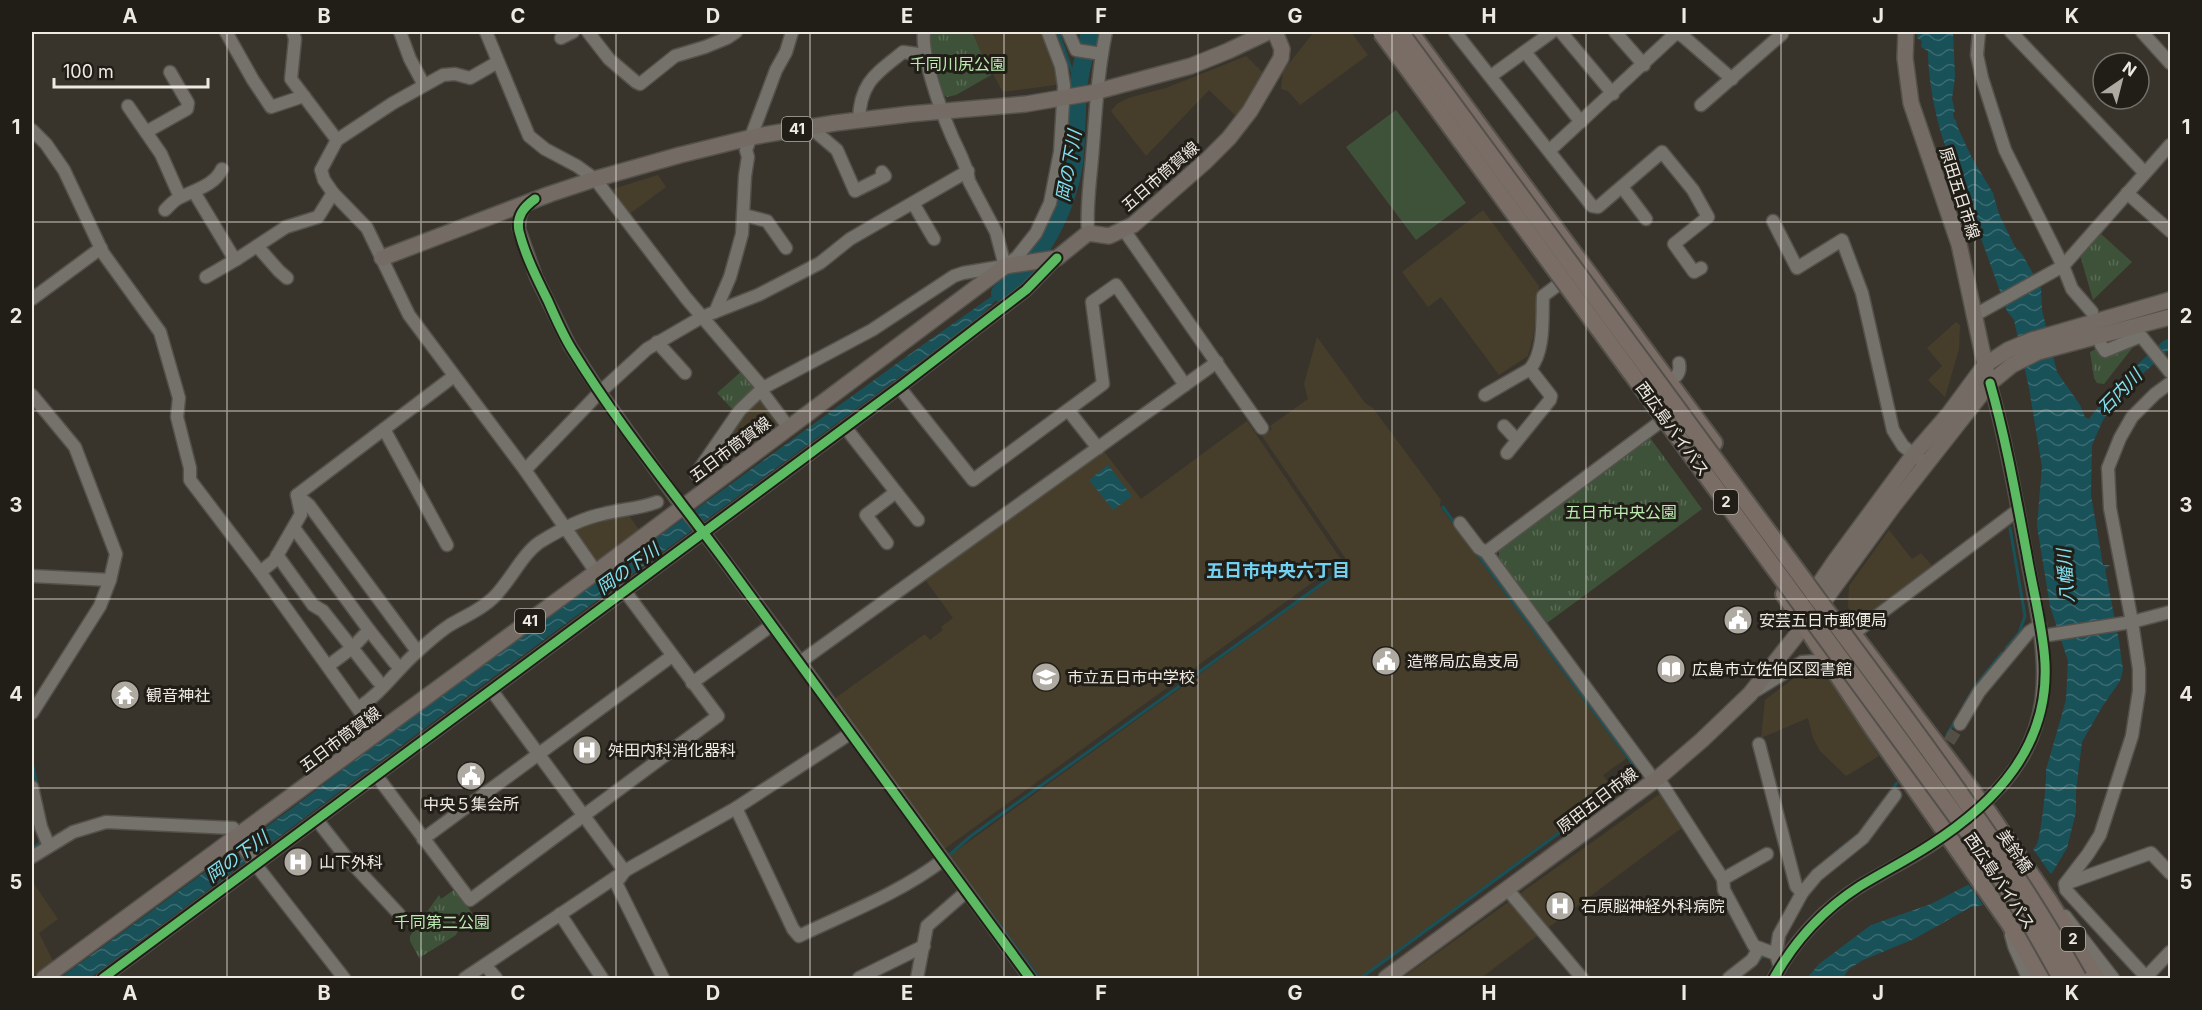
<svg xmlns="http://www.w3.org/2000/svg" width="2202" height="1010" font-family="Inter,'Noto Sans JP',sans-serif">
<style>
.built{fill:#463e2b}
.grass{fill:url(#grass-tufts)}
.pitch{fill:#3e5239}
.water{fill:url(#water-waves)}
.pier{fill:#38342c}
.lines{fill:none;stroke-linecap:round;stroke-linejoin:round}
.stream{stroke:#195159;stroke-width:3}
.river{stroke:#195159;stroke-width:18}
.minor-tunnel{stroke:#534f47;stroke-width:12;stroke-dasharray:12 6;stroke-linecap:butt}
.minor-casing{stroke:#54514b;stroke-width:15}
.major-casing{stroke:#54514b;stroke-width:18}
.highway-casing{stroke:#54514b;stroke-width:20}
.minor{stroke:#75726c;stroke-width:12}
.major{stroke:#746b65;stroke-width:15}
.highway{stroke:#796d66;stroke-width:16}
.highway-bridge-casing{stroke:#54514b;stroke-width:20;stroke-linecap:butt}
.highway-bridge{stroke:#796d66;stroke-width:16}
.cycleway-casing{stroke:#211e18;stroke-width:13}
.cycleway{stroke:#5cba63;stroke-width:9}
.grid{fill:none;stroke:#eeeae2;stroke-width:1.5;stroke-opacity:0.55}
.labels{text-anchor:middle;stroke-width:6;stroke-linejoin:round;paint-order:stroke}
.shield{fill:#211e18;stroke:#b0ada5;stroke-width:1.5}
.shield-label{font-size:15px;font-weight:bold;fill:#eeeae2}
.park-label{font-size:16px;fill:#bbebb1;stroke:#211e18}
.street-label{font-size:16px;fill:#eeeae2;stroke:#211e18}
.poi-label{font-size:16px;fill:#eeeae2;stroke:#211e18;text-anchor:start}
.water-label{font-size:18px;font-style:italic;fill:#82e1f1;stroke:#211e18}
.neighbourhood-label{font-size:18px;font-weight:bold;fill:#72d1f1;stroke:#211e18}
.neatline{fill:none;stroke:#eeeae2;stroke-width:2}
.grid-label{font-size:20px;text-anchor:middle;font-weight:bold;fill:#eeeae2}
</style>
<defs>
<pattern id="grass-tufts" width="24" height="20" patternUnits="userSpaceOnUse" patternTransform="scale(1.5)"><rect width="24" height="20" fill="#3e5239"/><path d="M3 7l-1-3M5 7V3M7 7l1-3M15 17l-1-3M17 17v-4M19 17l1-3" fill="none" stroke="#5a6b55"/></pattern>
<pattern id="water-waves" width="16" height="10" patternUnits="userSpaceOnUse" patternTransform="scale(1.5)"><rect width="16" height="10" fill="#195159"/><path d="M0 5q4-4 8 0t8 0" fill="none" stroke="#3b6a71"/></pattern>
</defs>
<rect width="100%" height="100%" fill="#38342c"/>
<g class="built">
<path d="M 972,32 L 1044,32 L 1054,55 L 1059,82 L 1055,85 L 1003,92 L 993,74 L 991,75 Z"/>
<path d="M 1314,32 L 1351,32 L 1368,55 L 1300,105 L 1288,91 L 1281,89 L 1283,71 Z"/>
<path d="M 1246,56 L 1264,74 L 1237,117 L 1209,90 L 1146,156 L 1111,111 L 1117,104 L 1128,98 L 1166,88 Z"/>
<path d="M 658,175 L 666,187 L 628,215 L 612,194 L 613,189 Z"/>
<path d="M 1483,210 L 1539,286 L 1533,337 L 1528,356 L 1499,375 L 1441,297 L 1428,307 L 1402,272 Z"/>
<path d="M 1956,322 L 1960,325 L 1959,349 L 1945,397 L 1928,380 L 1942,366 L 1927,348 Z"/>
<path d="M 1317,337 L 1365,403 L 1373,408 L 1441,500 L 1440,506 L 1627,758 L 1603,775 L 1614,791 L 1360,978 L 1039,978 L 949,856 L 1350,565 L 1262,436 L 1272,429 L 1270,426 L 1308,399 L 1304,384 Z"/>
<path d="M 760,396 L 781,425 L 714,475 L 699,478 L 740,416 Z"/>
<path d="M 1247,421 L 1342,561 L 943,850 L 834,699 L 925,634 L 930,640 L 943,630 L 941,627 L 953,618 L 924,578 L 1102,449 L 1141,499 Z"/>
<path d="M 628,514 L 639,530 L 595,562 L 573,530 L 590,523 Z"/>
<path d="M 1889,530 L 1912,559 L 1921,553 L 1934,568 L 1857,623 L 1848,607 L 1849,586 Z"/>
<path d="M 1802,675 L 1830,680 L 1879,756 L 1846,776 L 1820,751 L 1813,738 L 1808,718 L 1761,738 L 1765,700 L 1794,678 Z"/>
<path d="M 1661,793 L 1683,827 L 1481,978 L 1402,978 Z"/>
<path d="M 32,881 L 58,919 L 39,933 L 53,961 L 32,977 Z"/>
</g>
<g class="grass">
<path d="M 928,32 L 972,32 L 991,75 L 956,95 L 947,97 L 943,94 L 931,64 Z"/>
<path d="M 2100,233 L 2132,262 L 2093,300 L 2080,255 Z"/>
<path d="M 2133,347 L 2104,384 L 2097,383 L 2094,378 L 2090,352 L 2098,348 Z"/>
<path d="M 743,370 L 758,386 L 733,410 L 717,393 Z"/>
<path d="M 1648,435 L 1702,509 L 1547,623 L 1499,559 L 1499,549 Z"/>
<path d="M 455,889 L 475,917 L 459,928 L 456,935 L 419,958 L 410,941 L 410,936 L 439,895 L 441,899 Z"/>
</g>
<path class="pitch" d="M 1396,110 L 1466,203 L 1416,240 L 1346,147 Z"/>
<g class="water">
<path d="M 1923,32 L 1953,32 L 1955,77 L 1952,99 L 1955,111 L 1953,113 L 1954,119 L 1956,120 L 1957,126 L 1972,158 L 1993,193 L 1999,214 L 2015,247 L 2022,254 L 2041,288 L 2042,310 L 2057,372 L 2080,405 L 2085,417 L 2089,419 L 2115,385 L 2163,341 L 2170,338 L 2170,349 L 2125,390 L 2103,420 L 2092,445 L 2091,495 L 2103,565 L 2111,565 L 2105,569 L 2119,641 L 2123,670 L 2120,681 L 2102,707 L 2082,742 L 2076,791 L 2076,812 L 2067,848 L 2052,873 L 1987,905 L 1971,907 L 1914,939 L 1863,960 L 1849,969 L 1843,978 L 1807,978 L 1819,964 L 1871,925 L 1931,904 L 2025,855 C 2029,852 2034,849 2036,846 C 2041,839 2047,780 2046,770 L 2066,700 L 2068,661 L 2050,606 L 2037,526 L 2042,467 L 2029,388 L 2014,320 L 2007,311 L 1957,171 C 1939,142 1928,84 1928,51 L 1921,47 L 1922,41 L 1917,38 L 1918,33 Z"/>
<path d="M 1019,277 L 979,317 L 917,364 L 488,681 L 90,978 L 60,978 L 295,806 L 458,682 L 910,354 Z"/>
<path d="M 1108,465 L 1132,496 L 1113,510 L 1089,480 Z"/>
</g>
<path class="pier" d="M 2031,846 L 2052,876 L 1985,908 L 1967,882 L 2024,853 Z"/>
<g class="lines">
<g class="stream">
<path d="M 1058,32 L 1078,88"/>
<path d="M 1443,507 L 1456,525"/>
<path d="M 2006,648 L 2019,633 L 2025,616 L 2010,528"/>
<path d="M 1964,705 L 1976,685 L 2002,653"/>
<path d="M 1947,734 L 1954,723"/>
<path d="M 32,762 L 48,833"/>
<path d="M 1873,815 L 1897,783"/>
<path d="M 32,849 L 42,840"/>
<path d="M 948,856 L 971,836 L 1348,565"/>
<path d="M 1812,872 L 1846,844"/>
<path d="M 978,896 L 1039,978"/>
<path d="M 1756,963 L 1763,956"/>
<path d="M 1361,978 L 1633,779 L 1635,767 L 1476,552"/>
</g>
<path class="river" d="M 1000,293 C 1040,259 1065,216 1074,164 C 1077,139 1076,115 1078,90 C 1079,71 1086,51 1090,32"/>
<path class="minor-tunnel" d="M 1937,755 L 1947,745 L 1960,724"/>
<g class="minor-casing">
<g id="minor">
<path d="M 226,32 L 253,80 L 271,107 L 304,96"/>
<path d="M 293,32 L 295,39 L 291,79 L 337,140"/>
<path d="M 400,32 L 410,59 L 424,85"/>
<path d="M 486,32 L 529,136 L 545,149 L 577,166 L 595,179 L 686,298 L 763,388 L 763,393 L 789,428"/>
<path d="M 588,32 L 609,59 L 636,82 L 640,84 L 675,56 L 705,47 L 727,38 L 736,32"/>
<path d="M 924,32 C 921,55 941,111 951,134 C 957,149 967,164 969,181 L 996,232 L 1005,266"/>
<path d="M 1068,32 L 1076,50 L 1102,54"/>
<path d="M 1455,32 L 1592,206 L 1598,207 L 1662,152 L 1693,190 L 1708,217 L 1674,244 L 1694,272 L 1701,268"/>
<path d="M 1561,32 L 1613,94"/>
<path d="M 1615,32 L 1644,65"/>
<path d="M 1675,32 L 1684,37 L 1732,79"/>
<path d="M 1979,32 L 1977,55 L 1982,78 L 2005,150 L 2063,266 L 2072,289 L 2092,312"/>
<path d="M 2011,32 L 2145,173"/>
<path d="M 2142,32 L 2170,63"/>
<path d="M 561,38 L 573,32"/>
<path d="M 1525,52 L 1581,122"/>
<path d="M 498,62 L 470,78 L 455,74 L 443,75 L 393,103 L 337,140 L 321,170 L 324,180 L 333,193 L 367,228 L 409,315 L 525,470 L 596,572"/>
<path d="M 1491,76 L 1552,32"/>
<path d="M 1701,105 L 1782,34"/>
<path d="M 128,106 L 161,154 L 180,197"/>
<path d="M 859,120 C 860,82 876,74 903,52 L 925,55"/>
<path d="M 810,127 L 837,150 L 855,191 L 885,176 L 882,172"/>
<path d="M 32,130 L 46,144 L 64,170 L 103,253 L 160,332 L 179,398 L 177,417 L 190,468 L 190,480 L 260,572 L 376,734"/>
<path d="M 146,132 L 187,109 L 188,103 L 170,72"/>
<path d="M 1549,151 L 1676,33"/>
<path d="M 1622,187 L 1646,219"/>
<path d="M 194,192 L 232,255 L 237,259 L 286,227 L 318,217 L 333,193"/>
<path d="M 2127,193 L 2170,231"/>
<path d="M 533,201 L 524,207 L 520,216 L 519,229 L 536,277 L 570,346 L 600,392 L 682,507 L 704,533 L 800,662 L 1030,978"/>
<path d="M 913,203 L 934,239"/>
<path d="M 165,210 C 170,205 175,199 181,197 C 195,190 215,185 222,169"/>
<path d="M 744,215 L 767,221 L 786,248"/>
<path d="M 1773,221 L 1797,268 L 1842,240 L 1862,293 L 1893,430 L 1903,446 L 1927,465"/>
<path d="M 1124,230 L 1262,428"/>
<path d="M 1088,233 C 1086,203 1091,176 1093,146 C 1096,108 1098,70 1106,32"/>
<path d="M 257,246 L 279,271 L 287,278"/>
<path d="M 206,277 L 237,259"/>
<path d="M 32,299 L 101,248"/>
<path d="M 715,312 L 730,277 L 742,234 L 745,176 L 748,157 L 746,150 L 776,70 L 786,52 L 792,32"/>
<path d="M 1975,315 L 2063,266 L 2170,145"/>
<path d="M 657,342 L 685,373"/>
<path d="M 2101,345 L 2105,351 L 2141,336 L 2170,372"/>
<path d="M 1669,382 C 1677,376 1681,373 1679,363"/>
<path d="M 899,387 L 973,480 L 1103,384 L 1092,302 L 1116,285 L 1185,385"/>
<path d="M 32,395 L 75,447 L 116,554 L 110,580 L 100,606 L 32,713"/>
<path d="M 1485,395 L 1530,369"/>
<path d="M 1068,410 L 1098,448"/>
<path d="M 1504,426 L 1517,440"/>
<path d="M 845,427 L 918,520"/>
<path d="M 384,429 L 447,545"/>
<path d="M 1507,453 L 1550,400 L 1551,396 L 1530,369 C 1545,351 1542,319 1543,296 L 1559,284"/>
<path d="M 525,470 L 600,392 L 647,349 L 702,317 L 758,295 L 820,263 L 850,239 L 968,171"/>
<path d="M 696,474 L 740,410 L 763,388 L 872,330 L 954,276 L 963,273 L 1005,266 L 1017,257 L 1036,233 L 1050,203 L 1060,152 L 1064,86 L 1061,66 L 1048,32"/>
<path d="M 297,495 L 309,505 L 417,651"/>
<path d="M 1460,523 L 1479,548 L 1486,552 L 1654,780"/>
<path d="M 294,528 L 369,630 L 352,648 L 328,666"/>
<path d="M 887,543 L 866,515 L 896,492"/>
<path d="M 1486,552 L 1660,422"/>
<path d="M 277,555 L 313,605 L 323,611 L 378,681"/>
<path d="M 260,572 L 274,561 L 301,514 L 297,495 L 454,376"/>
<path d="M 32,576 L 110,580"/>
<path d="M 369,630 L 395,663"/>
<path d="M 1853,634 L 2018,510"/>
<path d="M 2042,636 L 2132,622 L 2170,612"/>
<path d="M 800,662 L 1217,362"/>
<path d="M 692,683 L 772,625"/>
<path d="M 1757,690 L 1802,662 L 1817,661 L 1832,666"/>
<path d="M 492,691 L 623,869 L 624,872 L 616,883 L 663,978"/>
<path d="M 358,708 C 382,693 397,669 418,651 C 428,642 439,632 450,625 C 465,616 481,610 493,598 C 510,582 522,554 540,542 C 558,531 582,518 603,514 C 621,509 639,509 657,502"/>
<path d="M 1960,724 L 1979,692 L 2029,632 L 2040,625"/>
<path d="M 1759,744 L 1796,886 L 1802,893"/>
<path d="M 376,775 L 470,900 L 718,716 L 624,590"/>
<path d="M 1658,778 L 1723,879 L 1724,890 L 1754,946 L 1776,954 L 1780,968"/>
<path d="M 32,787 L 41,827 L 49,846"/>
<path d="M 736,808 L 793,929 L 799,936 C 847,913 900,893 943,860"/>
<path d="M 1977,809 C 2069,732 2044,651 2025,548 C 2015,492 2005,437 1990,383"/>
<path d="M 317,820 L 346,857 L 399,914"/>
<path d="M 423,839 L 672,656"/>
<path d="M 32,857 L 73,832 L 106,822 L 233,828 L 239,842 L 256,865 L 344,978"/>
<path d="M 1723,879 L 1767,854"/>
<path d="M 2065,884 L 2151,853 L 2170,873"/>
<path d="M 1507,889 L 1582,978"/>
<path d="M 560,914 L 602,978"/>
<path d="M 2065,916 L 2113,978"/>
<path d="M 2011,935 L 2014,946 L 2028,978"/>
<path d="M 1776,954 L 1779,935 L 1802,893 L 1817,875 L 1863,838 L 1895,795"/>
<path d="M 485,965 L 496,978"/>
<path d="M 2150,973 L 2170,952"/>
<path d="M 103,978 L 901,386 L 1026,290 L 1057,258"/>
<path d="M 465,978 L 628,869 L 736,808 L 851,733"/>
<path d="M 859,978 L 924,946"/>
<path d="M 917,978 L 927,926 L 966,892"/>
<path d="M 1729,978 L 1752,960 L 1759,948"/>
<path d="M 1774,978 C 1794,941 1825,907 1862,885 C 1892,867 1925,852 1952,830"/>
<path d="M 2147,978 L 2066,890 L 2065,884 L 2088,854 L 2100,835 L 2132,736 L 2139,691 L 2139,669 L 2132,622 L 2110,508 L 2108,468 L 2120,438 L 2132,417 L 2155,394 L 2170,383"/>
</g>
</g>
<g class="major-casing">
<g id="major">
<path d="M 1906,32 L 1905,58 L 1911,103 L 1959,244 L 1987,374"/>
<path d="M 382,258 L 550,194 L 595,179 L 680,155 L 757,136 L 835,123 L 910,114 L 1026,104 L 1091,93 L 1191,66 L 1228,51 L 1268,32"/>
<path d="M 1811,604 L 1818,586 L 1835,561 L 1914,454 L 1948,415 L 1985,365 L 2008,350 L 2032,340 L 2170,300"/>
<path d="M 44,978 L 596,572 L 1005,266 L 1057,258 L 1088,233 L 1109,236 L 1133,225 L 1206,161 L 1229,138 L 1250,111 L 1281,58 L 1282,49 L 1275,32"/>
<path d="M 1386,978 L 1658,778 L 1702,740 L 1750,694 L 1826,598 L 1894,505 L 1990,383 L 2012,365 L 2038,352 L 2170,317"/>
</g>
</g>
<g class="highway-casing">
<g id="highway">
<path d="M 1410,32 L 1714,443"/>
<path d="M 1784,594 L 1874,730 L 2009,923 L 2042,978"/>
<path d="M 1853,634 L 1988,812 L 2049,901 L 2096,978"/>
</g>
</g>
<use href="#minor" class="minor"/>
<use href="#major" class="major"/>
<use href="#highway" class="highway"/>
<g class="highway-bridge-casing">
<g id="highway-bridge">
<path d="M 1381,32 L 1984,854 L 2030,923 L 2061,978"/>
<path d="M 1400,32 C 1534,214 1669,396 1803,579 C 1898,709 1999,837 2078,978"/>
</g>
</g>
<use href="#highway-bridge" class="highway-bridge"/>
<g class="cycleway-casing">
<g id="cycleway">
<path d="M 535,199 C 524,207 516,216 519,231 C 525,255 537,279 548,301 C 555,317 562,333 571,348 C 618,425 676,495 730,568 C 830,704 929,842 1030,978"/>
<path d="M 103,978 L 901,386 L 1026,290 L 1057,258"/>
<path d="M 1774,978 C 1794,942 1824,909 1860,886 C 1883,872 1907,860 1930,845 C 1996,803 2049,746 2045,663 C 2043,627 2033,591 2027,555 C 2016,497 2006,439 1990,383"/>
</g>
</g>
<use href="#cycleway" class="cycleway"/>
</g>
<path class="grid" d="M 227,32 L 227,978M 421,32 L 421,978M 616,32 L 616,978M 810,32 L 810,978M 1004,32 L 1004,978M 1198,32 L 1198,978M 1392,32 L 1392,978M 1586,32 L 1586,978M 1781,32 L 1781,978M 1975,32 L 1975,978M 32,222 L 2170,222M 32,411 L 2170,411M 32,599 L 2170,599M 32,788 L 2170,788"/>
<defs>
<g id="civic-disc" transform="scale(1.5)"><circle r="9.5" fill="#aeaaa2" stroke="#211e18"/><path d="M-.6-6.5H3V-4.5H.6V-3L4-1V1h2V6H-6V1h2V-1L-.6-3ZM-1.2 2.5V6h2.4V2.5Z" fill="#fff"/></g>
<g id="library-disc" transform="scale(1.5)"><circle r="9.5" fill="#aeaaa2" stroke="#211e18"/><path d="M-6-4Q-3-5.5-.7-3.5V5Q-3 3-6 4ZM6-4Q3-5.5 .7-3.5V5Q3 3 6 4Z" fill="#fff"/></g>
<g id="school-disc" transform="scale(1.5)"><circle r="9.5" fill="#aeaaa2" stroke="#211e18"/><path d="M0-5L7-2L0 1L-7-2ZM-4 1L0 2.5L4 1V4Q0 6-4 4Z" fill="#fff"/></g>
<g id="temple-disc" transform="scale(1.5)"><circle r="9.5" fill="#aeaaa2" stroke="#211e18"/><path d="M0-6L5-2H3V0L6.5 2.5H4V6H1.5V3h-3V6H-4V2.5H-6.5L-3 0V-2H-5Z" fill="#fff"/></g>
<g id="hospital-disc" transform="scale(1.5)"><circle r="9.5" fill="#aeaaa2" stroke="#211e18"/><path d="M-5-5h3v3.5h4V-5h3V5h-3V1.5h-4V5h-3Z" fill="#fff"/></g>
</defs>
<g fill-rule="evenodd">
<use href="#civic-disc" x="1738" y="620"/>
<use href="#civic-disc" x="1386" y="661"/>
<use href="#library-disc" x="1671" y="669"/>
<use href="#school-disc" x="1046" y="677"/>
<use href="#temple-disc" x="125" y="695"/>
<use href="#hospital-disc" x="587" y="750"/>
<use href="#civic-disc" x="471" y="776"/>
<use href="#hospital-disc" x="298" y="862"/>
<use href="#hospital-disc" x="1560" y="906"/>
</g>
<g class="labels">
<g class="shield">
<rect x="782" y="117" width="30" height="24" rx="4.5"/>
<rect x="1714" y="490" width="24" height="24" rx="4.5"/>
<rect x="515" y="609" width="30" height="24" rx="4.5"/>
<rect x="2061" y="927" width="24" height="24" rx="4.5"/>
</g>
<g class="shield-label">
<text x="797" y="134">41</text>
<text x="1726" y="507">2</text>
<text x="530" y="626">41</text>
<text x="2073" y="944">2</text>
</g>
<g class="park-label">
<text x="958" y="70">千同川尻公園</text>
<text x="1621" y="518">五日市中央公園</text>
<text x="442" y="928">千同第二公園</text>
</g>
<g class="street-label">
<text transform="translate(1160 176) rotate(-41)" y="6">五日市筒賀線</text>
<text transform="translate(1960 193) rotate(72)" y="6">原田五日市線</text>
<text transform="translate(1673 429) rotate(54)" y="6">西広島バイパス</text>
<text transform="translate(730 449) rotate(-37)" y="6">五日市筒賀線</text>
<text transform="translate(340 739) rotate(-37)" y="6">五日市筒賀線</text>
<text transform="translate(1597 800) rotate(-37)" y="6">原田五日市線</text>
<text transform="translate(2015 851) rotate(56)" y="6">美鈴橋</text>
<text transform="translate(2000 881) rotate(56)" y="6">西広島バイパス</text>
</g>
<g class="poi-label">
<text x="1759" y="626">安芸五日市郵便局</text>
<text x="1407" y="667">造幣局広島支局</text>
<text x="1692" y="675">広島市立佐伯区図書館</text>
<text x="1067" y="683">市立五日市中学校</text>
<text x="146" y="701">観音神社</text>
<text x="608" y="756">舛田内科消化器科</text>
<text x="471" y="810" text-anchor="middle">中央５集会所</text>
<text x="319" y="868">山下外科</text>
<text x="1581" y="912">石原脳神経外科病院</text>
</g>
<g class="water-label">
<text transform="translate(1069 166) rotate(-80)" y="6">岡の下川</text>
<text transform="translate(2120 392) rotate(-46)" y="6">石内川</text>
<text transform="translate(628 569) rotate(-36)" y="6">岡の下川</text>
<text transform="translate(2066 576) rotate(-94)" y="6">八幡川</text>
<text transform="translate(237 857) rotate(-36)" y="6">岡の下川</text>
</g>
<g class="neighbourhood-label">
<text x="1278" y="577">五日市中央六丁目</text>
</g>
</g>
<rect width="2202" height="1010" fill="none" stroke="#211e18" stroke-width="66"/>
<g transform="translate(2121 81) rotate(35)"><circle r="28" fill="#211e18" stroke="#737069" stroke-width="1.5"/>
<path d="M0-4.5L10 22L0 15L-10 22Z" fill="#aeaaa2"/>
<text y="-9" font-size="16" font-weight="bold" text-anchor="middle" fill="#eeeae2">N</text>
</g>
<path d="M54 78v9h154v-9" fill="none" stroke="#eeeae2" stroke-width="3"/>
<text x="63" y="78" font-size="18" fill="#eeeae2" stroke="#211e18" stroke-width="4.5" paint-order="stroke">100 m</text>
<rect x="33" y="33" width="2136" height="944" class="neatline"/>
<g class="grid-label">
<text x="130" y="23">A</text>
<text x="324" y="23">B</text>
<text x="518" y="23">C</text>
<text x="713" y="23">D</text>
<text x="907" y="23">E</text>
<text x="1101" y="23">F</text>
<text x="1295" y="23">G</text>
<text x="1489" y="23">H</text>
<text x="1684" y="23">I</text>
<text x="1878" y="23">J</text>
<text x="2072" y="23">K</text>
<text x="16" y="134">1</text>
<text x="2186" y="134">1</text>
<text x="16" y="323">2</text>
<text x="2186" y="323">2</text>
<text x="16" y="512">3</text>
<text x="2186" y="512">3</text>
<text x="16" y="701">4</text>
<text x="2186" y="701">4</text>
<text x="16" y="889">5</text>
<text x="2186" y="889">5</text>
<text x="130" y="1000">A</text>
<text x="324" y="1000">B</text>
<text x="518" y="1000">C</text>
<text x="713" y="1000">D</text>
<text x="907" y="1000">E</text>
<text x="1101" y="1000">F</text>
<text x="1295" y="1000">G</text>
<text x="1489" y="1000">H</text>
<text x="1684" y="1000">I</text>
<text x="1878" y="1000">J</text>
<text x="2072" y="1000">K</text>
</g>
</svg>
